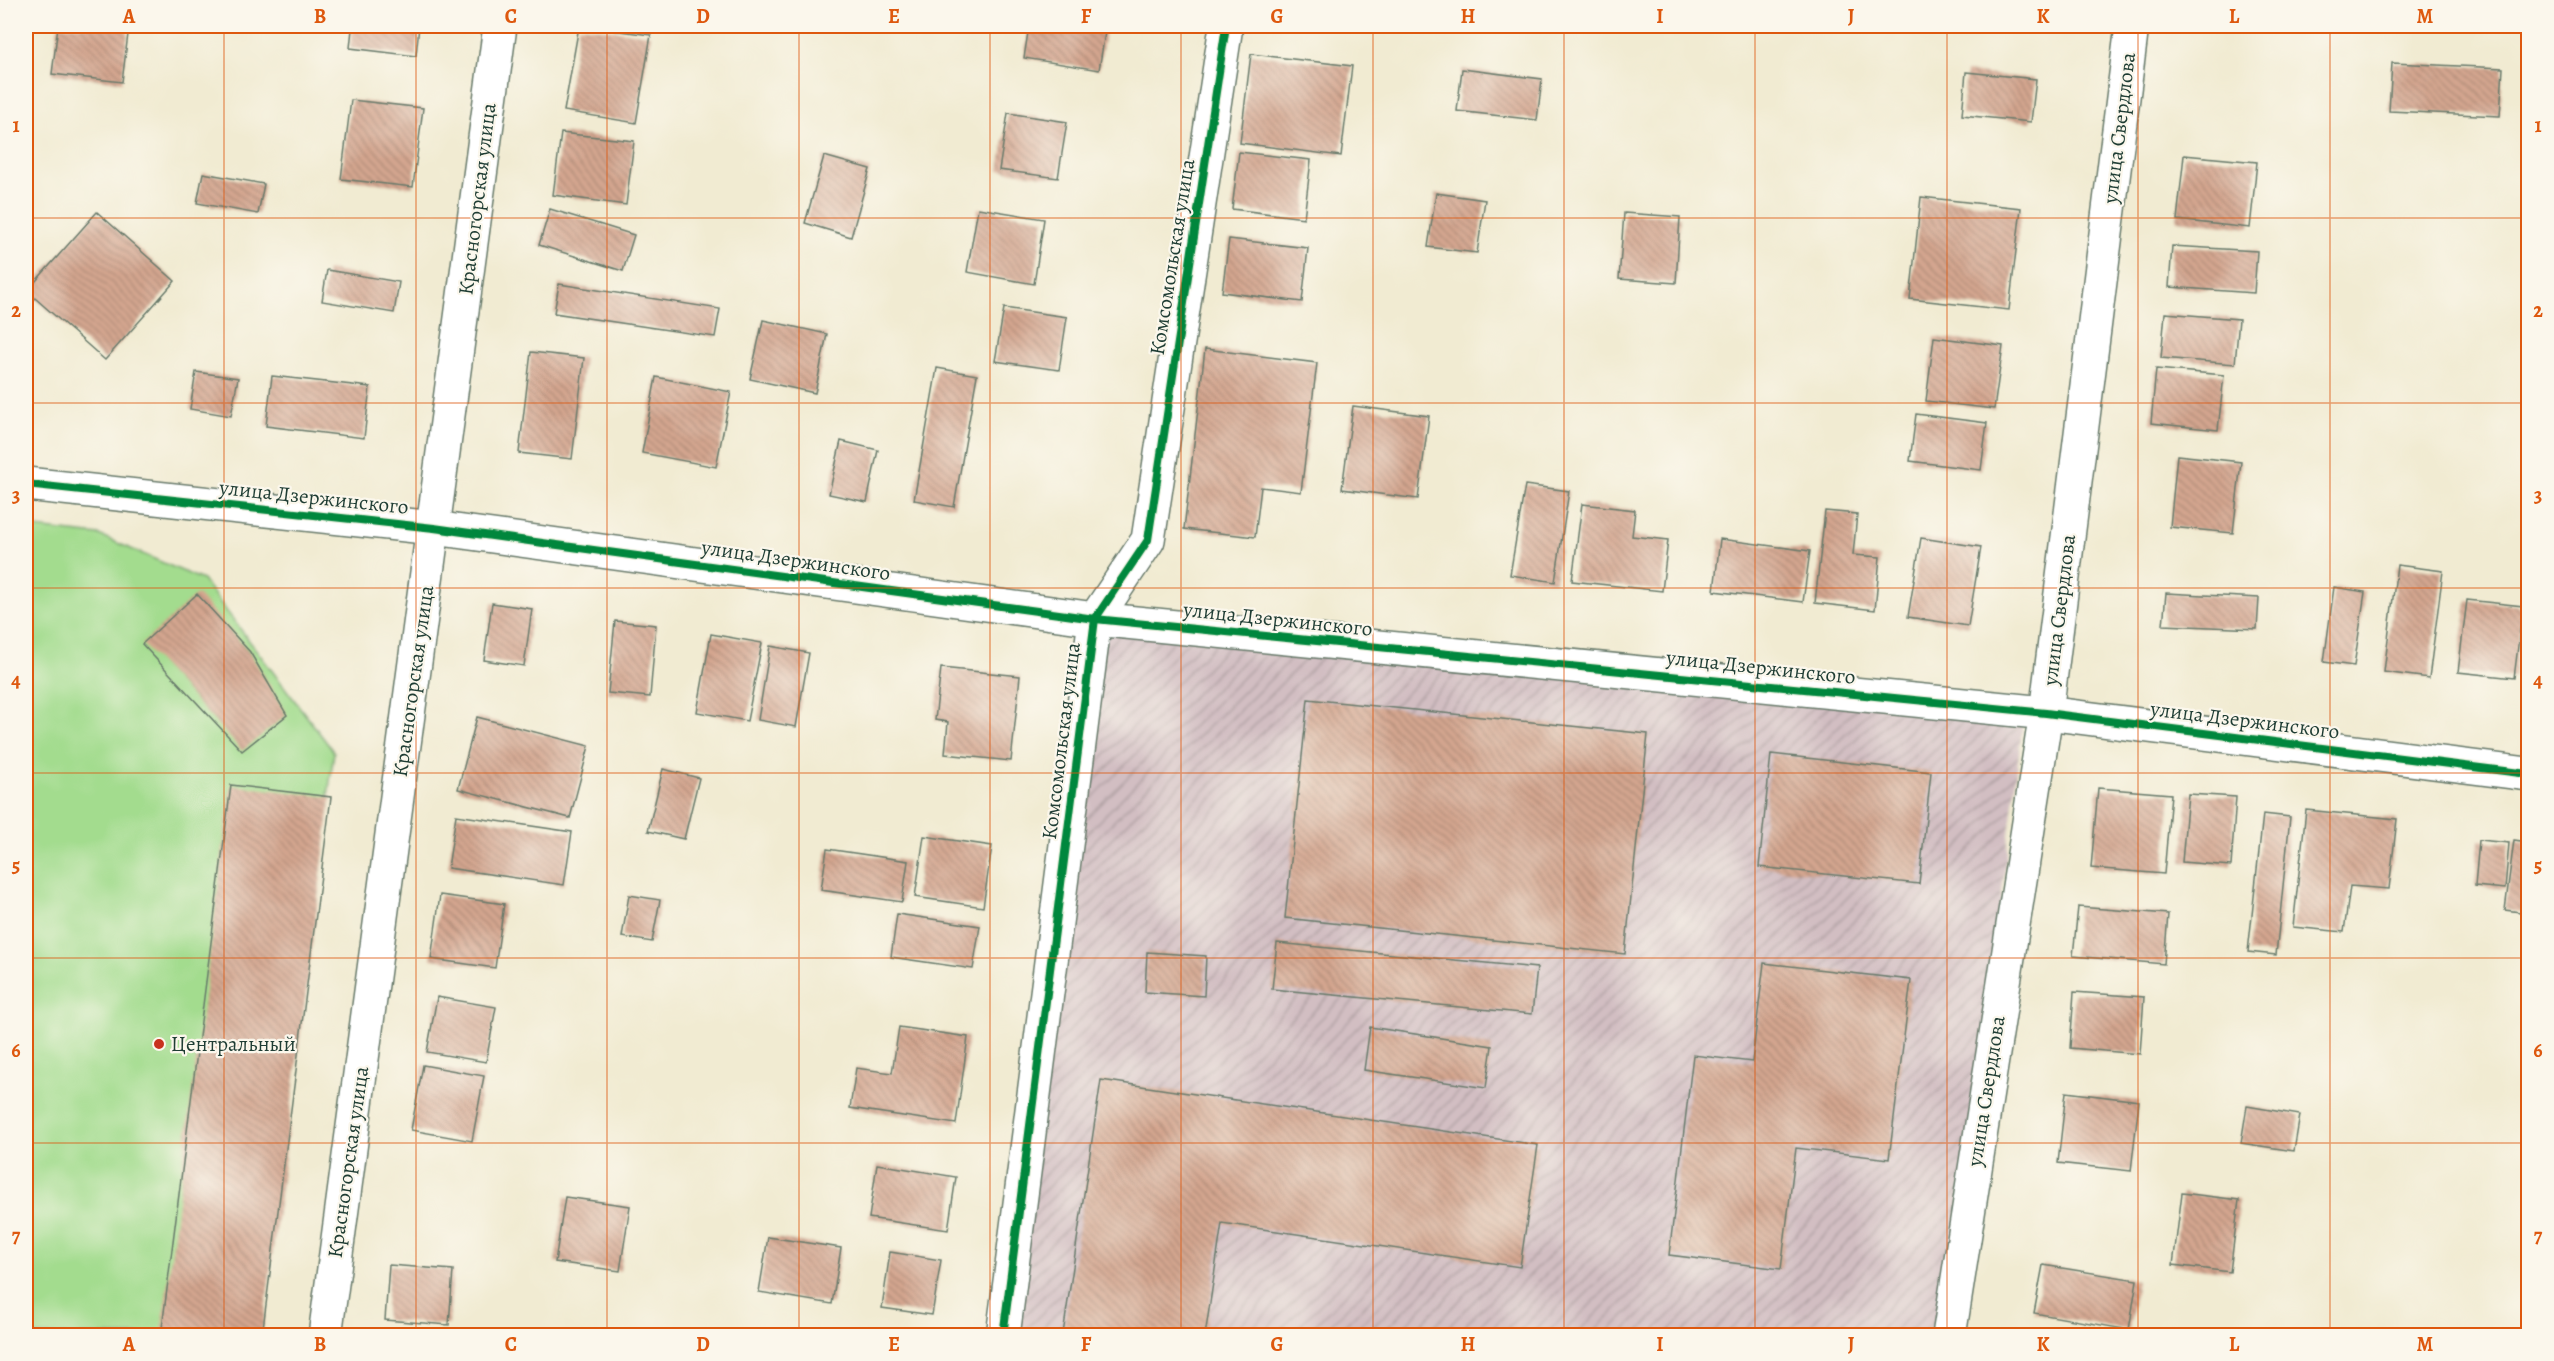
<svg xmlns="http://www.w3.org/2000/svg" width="2554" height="1361" font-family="Alegreya,serif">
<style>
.industrial{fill:url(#industrial-furrows)}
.park{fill:#a3dc8e;stroke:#618c61;stroke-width:1.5}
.building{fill:url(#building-back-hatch)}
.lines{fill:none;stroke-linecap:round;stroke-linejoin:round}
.street-casing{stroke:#687a6b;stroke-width:36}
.street{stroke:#fff;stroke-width:33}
.cycleway-casing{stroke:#fbf7ec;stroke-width:11}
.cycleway{stroke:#00873e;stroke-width:8}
.grid{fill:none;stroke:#de580e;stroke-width:1.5;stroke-opacity:0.55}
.poi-dot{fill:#c8321e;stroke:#fbf7ec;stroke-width:2}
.labels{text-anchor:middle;stroke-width:4.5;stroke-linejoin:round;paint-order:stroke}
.street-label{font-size:21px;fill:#1f3d34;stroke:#fbf7ec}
.poi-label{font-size:21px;fill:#1f3d34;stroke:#fbf7ec;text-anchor:start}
.neatline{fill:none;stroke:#de580e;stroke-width:2}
.grid-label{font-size:20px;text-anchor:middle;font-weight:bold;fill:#de580e}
</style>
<defs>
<pattern id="industrial-furrows" width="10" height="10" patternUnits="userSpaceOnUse" patternTransform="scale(1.5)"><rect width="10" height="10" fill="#d2bec2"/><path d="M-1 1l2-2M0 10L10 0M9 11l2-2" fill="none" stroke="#aa9c9e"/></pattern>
<pattern id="building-back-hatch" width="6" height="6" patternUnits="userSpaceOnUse" patternTransform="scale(1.5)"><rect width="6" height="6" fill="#d4a68f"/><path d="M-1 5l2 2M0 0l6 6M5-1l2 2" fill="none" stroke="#ab8876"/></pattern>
</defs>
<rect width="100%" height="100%" fill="#fbf7ec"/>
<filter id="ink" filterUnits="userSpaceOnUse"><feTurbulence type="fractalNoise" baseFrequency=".0167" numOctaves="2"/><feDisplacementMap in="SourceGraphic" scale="12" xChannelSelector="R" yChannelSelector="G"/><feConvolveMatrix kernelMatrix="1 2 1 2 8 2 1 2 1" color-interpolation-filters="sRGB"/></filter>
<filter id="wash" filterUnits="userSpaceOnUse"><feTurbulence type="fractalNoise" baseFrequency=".008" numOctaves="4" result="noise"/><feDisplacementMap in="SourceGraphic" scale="24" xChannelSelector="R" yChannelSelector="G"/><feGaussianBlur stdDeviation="1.35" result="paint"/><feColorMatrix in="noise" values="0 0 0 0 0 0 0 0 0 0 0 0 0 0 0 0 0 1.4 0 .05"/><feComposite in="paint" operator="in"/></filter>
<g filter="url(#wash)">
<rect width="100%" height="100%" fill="#f1ebd2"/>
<path class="industrial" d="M 1089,629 L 2024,712 L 1948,1335 L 1006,1336 Z"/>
<path class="park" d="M 26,527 L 99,535 L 203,580 L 334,752 L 253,1335 L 26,1335 Z"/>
<g id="blocks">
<g class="building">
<path d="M 58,26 L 129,26 L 122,82 L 52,74 Z"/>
<path d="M 339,26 L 419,26 L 416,56 L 350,48 L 352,29 Z"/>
<path d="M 579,26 L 651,35 L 636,123 L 564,111 Z"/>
<path d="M 1029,26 L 1064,26 L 1105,32 L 1099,70 L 1024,58 Z"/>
<path d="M 1251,54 L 1352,66 L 1341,156 L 1240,143 Z"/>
<path d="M 2392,63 L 2503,68 L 2500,116 L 2389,111 Z"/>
<path d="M 1462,69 L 1542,79 L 1537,120 L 1457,111 Z"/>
<path d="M 1966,72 L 2036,79 L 2031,122 L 1962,115 Z"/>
<path d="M 351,100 L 423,108 L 413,187 L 341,179 Z"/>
<path d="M 1008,113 L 1067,122 L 1058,178 L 999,170 Z"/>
<path d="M 561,133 L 634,141 L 626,205 L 553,195 Z"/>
<path d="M 1239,152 L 1311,160 L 1304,218 L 1232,209 Z"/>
<path d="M 2184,155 L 2257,162 L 2250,228 L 2177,220 Z"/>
<path d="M 824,156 L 870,169 L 851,237 L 805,223 Z"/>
<path d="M 203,173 L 264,184 L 258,214 L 197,203 Z"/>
<path d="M 1436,193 L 1485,200 L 1477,253 L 1428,247 Z"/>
<path d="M 1921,197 L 2021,208 L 2009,310 L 1910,299 Z"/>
<path d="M 978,208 L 1044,219 L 1034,284 L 967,272 Z"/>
<path d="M 550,209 L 634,235 L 623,271 L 539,245 Z"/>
<path d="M 97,212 L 175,281 L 105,360 L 27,291 Z"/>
<path d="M 1624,213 L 1680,217 L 1676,283 L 1619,279 Z"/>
<path d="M 1229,239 L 1308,248 L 1302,302 L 1222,292 Z"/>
<path d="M 2172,246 L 2257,251 L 2254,293 L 2169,287 Z"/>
<path d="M 327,270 L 399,282 L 394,313 L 322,301 Z"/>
<path d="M 559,284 L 720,309 L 715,337 L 554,313 Z"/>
<path d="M 1004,308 L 1067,317 L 1059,370 L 995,361 Z"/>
<path d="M 2165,313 L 2239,319 L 2235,364 L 2161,358 Z"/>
<path d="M 763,320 L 827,334 L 815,393 L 750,379 Z"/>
<path d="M 1934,337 L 2003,346 L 1994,409 L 1926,401 Z"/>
<path d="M 1205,349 L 1317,363 L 1301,492 L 1261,487 L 1255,537 L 1184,529 Z"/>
<path d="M 531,352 L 584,358 L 572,459 L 519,453 Z"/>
<path d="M 937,368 L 977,375 L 954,507 L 914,500 Z"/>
<path d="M 2156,369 L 2224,375 L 2218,430 L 2151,423 Z"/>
<path d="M 196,372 L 238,378 L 231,416 L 190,409 Z"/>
<path d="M 272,376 L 370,387 L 364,438 L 266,426 Z"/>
<path d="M 656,377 L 731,392 L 716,467 L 642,453 Z"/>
<path d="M 1353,406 L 1429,416 L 1418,499 L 1342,489 Z"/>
<path d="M 1916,414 L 1987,423 L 1981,470 L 1910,461 Z"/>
<path d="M 841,441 L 878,450 L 867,502 L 829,494 Z"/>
<path d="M 2177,455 L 2241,462 L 2233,533 L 2170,527 Z"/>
<path d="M 1525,485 L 1569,491 L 1555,582 L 1510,575 Z"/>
<path d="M 1582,504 L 1635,510 L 1632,536 L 1668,540 L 1662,591 L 1572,581 Z"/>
<path d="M 1825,511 L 1857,514 L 1853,555 L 1880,557 L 1875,610 L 1815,603 Z"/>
<path d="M 1921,538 L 1981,547 L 1968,626 L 1908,617 Z"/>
<path d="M 1720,539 L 1810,551 L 1803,602 L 1714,591 Z"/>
<path d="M 2397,565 L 2443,571 L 2429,678 L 2384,672 Z"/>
<path d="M 2334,587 L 2365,592 L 2354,666 L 2324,662 Z"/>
<path d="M 2166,593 L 2259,598 L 2257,629 L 2163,625 Z"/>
<path d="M 197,594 L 250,652 L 287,715 L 242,751 L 142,644 Z"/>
<path d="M 2467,600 L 2523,606 L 2514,678 L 2458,672 Z"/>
<path d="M 492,603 L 532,609 L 524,666 L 484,660 Z"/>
<path d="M 615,621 L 656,625 L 650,697 L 608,693 Z"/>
<path d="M 711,634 L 762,643 L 747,721 L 697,712 Z"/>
<path d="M 770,646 L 809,653 L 796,727 L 758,720 Z"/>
<path d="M 941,668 L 1020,676 L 1011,761 L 945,754 L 948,722 L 935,720 Z"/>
<path d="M 1308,699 L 1648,734 L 1625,954 L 1285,918 Z"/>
<path d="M 477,717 L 589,746 L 570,818 L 458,789 Z"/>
<path d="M 1771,754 L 1931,772 L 1919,884 L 1759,867 Z"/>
<path d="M 663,769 L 699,778 L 684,839 L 648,831 Z"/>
<path d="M 231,785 L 331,797 L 262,1336 L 161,1336 Z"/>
<path d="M 2098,788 L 2171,794 L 2164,874 L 2091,868 Z"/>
<path d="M 2188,794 L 2236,797 L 2231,866 L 2182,862 Z"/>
<path d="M 2306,810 L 2397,819 L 2389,889 L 2350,886 L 2344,932 L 2293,927 Z"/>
<path d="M 2263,814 L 2290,817 L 2276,955 L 2248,952 Z"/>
<path d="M 456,815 L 572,832 L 564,885 L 448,868 Z"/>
<path d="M 924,836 L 992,846 L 983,907 L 915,897 Z"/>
<path d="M 2479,840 L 2509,843 L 2505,889 L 2475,886 Z"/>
<path d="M 2514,840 L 2528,842 L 2528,913 L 2505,910 Z"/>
<path d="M 827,849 L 908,861 L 902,902 L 821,890 Z"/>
<path d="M 440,895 L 504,904 L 495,968 L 431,959 Z"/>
<path d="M 629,895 L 660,900 L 652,942 L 622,937 Z"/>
<path d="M 2078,907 L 2168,914 L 2164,964 L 2073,956 Z"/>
<path d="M 897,914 L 980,926 L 973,969 L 891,957 Z"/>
<path d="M 1277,943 L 1537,968 L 1532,1014 L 1272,989 Z"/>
<path d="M 1147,952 L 1206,956 L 1204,996 L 1145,992 Z"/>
<path d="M 1764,963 L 1911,980 L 1889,1159 L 1796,1148 L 1781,1269 L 1669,1255 L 1693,1055 L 1752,1062 Z"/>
<path d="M 2074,992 L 2144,997 L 2140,1054 L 2070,1048 Z"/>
<path d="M 437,997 L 496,1007 L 486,1062 L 427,1052 Z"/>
<path d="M 899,1027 L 968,1037 L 956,1124 L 850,1108 L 856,1068 L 892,1073 Z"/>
<path d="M 1370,1027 L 1492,1046 L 1486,1088 L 1364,1070 Z"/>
<path d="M 423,1065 L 484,1076 L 472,1141 L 411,1130 Z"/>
<path d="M 1101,1080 L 1538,1145 L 1520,1267 L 1222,1223 L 1205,1336 L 1063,1334 Z"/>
<path d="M 2066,1092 L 2139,1101 L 2131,1171 L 2058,1163 Z"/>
<path d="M 2247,1106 L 2300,1115 L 2294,1151 L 2241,1143 Z"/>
<path d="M 877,1164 L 956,1177 L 948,1230 L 869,1218 Z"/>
<path d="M 2182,1193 L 2239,1200 L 2230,1272 L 2173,1265 Z"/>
<path d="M 565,1197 L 630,1206 L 620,1271 L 555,1262 Z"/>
<path d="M 768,1237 L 841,1248 L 832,1304 L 759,1292 Z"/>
<path d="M 890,1252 L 941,1260 L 932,1315 L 882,1308 Z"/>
<path d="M 389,1265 L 453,1270 L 449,1325 L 385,1320 Z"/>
<path d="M 2043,1265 L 2137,1280 L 2129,1330 L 2034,1313 Z"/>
<path d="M 1734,1329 L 1761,1334 L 1761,1336 L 1733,1336 Z"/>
</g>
</g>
</g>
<g filter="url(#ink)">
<use href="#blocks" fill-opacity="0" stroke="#687a6b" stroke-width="1.5"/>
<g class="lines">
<g class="street-casing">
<g id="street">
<path d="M 26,484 L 434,528 L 1095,619 L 2046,713 L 2528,774"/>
<path d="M 325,1336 L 500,26"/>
<path d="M 1003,1336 L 1095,619 L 1148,540 L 1226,26"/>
<path d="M 1949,1336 L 2046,713 L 2132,26"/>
</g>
</g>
<use href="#street" class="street"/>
<g class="cycleway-casing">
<g id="cycleway">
<path d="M 26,484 L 434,528 L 1095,619 L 2046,713 L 2528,774"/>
<path d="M 1003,1336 L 1095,619 L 1148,540 L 1226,26"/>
</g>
</g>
<use href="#cycleway" class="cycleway"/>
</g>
</g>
<path class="grid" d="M 224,26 L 224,1336M 416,26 L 416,1336M 607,26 L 607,1336M 799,26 L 799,1336M 990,26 L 990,1336M 1181,26 L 1181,1336M 1373,26 L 1373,1336M 1564,26 L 1564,1336M 1755,26 L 1755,1336M 1947,26 L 1947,1336M 2138,26 L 2138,1336M 2330,26 L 2330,1336M 26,218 L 2528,218M 26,403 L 2528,403M 26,588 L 2528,588M 26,773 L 2528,773M 26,958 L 2528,958M 26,1143 L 2528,1143"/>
<circle class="poi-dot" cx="159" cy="1044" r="6"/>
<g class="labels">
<g class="street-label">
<text transform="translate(2119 128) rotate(-83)" y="7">улица Свердлова</text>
<text transform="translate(477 199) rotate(-83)" y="7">Красногорская улица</text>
<text transform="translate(1172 257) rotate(-81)" y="7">Комсомольская улица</text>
<text transform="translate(314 497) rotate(6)" y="7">улица Дзержинского</text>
<text transform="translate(796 560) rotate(8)" y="7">улица Дзержинского</text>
<text transform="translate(2059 610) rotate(-83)" y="7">улица Свердлова</text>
<text transform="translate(1278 619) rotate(6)" y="7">улица Дзержинского</text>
<text transform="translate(1761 667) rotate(6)" y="7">улица Дзержинского</text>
<text transform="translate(413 681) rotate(-82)" y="7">Красногорская улица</text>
<text transform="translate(2245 720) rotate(7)" y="7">улица Дзержинского</text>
<text transform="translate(1061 741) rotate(-83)" y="7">Комсомольская улица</text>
<text transform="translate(1986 1091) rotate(-81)" y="7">улица Свердлова</text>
<text transform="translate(348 1162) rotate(-82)" y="7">Красногорская улица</text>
</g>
<g class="poi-label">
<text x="171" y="1051">Центральный</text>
</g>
</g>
<rect width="2554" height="1361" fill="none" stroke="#fbf7ec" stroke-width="66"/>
<rect x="33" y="33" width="2488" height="1295" class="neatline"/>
<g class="grid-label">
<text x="129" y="23">A</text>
<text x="320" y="23">B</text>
<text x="511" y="23">C</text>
<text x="703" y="23">D</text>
<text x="894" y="23">E</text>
<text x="1086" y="23">F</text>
<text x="1277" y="23">G</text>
<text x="1468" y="23">H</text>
<text x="1660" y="23">I</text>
<text x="1851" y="23">J</text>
<text x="2043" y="23">K</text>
<text x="2234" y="23">L</text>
<text x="2425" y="23">M</text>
<text x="16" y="132">1</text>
<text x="2538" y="132">1</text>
<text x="16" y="317">2</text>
<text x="2538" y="317">2</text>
<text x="16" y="502">3</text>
<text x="2538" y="502">3</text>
<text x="16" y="687">4</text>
<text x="2538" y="687">4</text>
<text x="16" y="872">5</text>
<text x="2538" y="872">5</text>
<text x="16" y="1057">6</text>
<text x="2538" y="1057">6</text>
<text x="16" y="1242">7</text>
<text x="2538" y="1242">7</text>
<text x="129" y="1351">A</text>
<text x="320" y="1351">B</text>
<text x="511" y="1351">C</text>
<text x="703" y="1351">D</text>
<text x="894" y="1351">E</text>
<text x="1086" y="1351">F</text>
<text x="1277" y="1351">G</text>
<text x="1468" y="1351">H</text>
<text x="1660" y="1351">I</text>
<text x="1851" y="1351">J</text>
<text x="2043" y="1351">K</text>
<text x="2234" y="1351">L</text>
<text x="2425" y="1351">M</text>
</g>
</svg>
